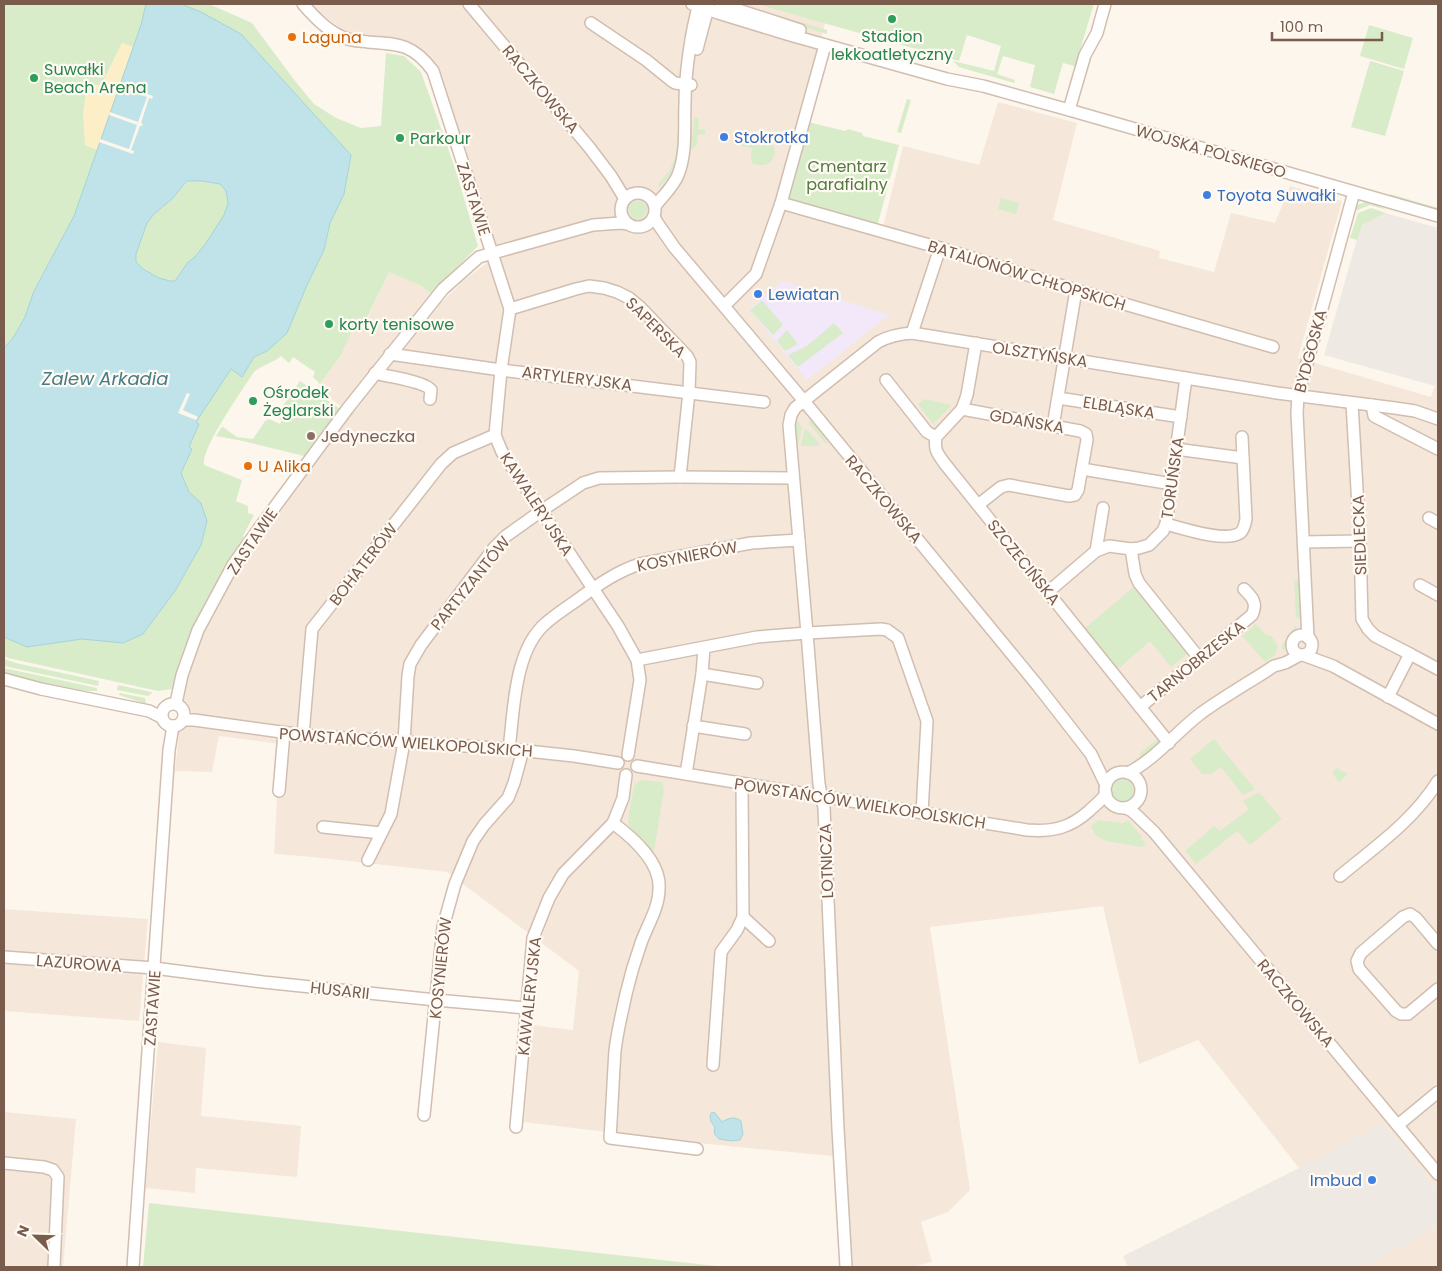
<svg xmlns="http://www.w3.org/2000/svg" width="1442" height="1271" font-family="Poppins,sans-serif">
<style>
.residential{fill:#f5e8da}
.industrial{fill:#efe9e4}
.education{fill:#f3e8fa}
.green{fill:#d8ecc9}
.sand{fill:#fcefc7}
.water{fill:#bfe3e8;stroke:#a5d3da;fill-rule:evenodd}
.pier{fill:#fdf6ec}
.lines{fill:none;stroke-linecap:round;stroke-linejoin:round}
.minor-casing{stroke:#d1beb0;stroke-width:14}
.minor{stroke:#fff;stroke-width:11}
.leisure-dot{fill:#2e9e5b;stroke:#fffaf3;stroke-width:2}
.food-dot{fill:#e8710a;stroke:#fffaf3;stroke-width:2}
.shop-dot{fill:#3f7fe0;stroke:#fffaf3;stroke-width:2}
.education-dot{fill:#8d6e63;stroke:#fffaf3;stroke-width:2}
.labels{text-anchor:middle;stroke-width:4.5;stroke-linejoin:round;paint-order:stroke}
.leisure-label{font-size:16px;fill:#27864d;stroke:#fffaf3;text-anchor:start}
.food-label{font-size:16px;fill:#c56008;stroke:#fffaf3;text-anchor:start}
.street-label{font-size:16px;fill:#7a5c4d;stroke:#fffaf3}
.shop-label{font-size:16px;fill:#366cbe;stroke:#fffaf3;text-anchor:start}
.park-label{font-size:16px;fill:#537a41;stroke:#fffaf3}
.education-label{font-size:16px;fill:#785e54;stroke:#fffaf3;text-anchor:start}
.water-label{font-size:18px;font-style:italic;fill:#437c86;stroke:#fffaf3}
</style>
<rect width="100%" height="100%" fill="#fdf6ec"/>
<g class="residential">
<path d="M 309,4 L 755,4 L 825,23 L 778,207 L 881,235 L 903,146 L 979,165 L 998,102 L 1077,123 L 1053,220 L 1160,251 L 1159,258 L 1214,272 L 1231,213 L 1275,223 L 1290,186 L 1342,201 L 1298,358 L 1431,397 L 1438,376 L 1438,1191 L 1383,1123 L 1299,1168 L 1198,1040 L 1139,1064 L 1103,906 L 930,927 L 970,1190 L 948,1212 L 921,1222 L 932,1262 L 912,1267 L 846,1267 L 842,1157 L 698,1143 L 524,1122 L 532,1025 L 573,1030 L 579,971 L 447,872 L 313,857 L 274,854 L 280,744 L 219,736 L 212,772 L 175,771 L 183,697 L 191,661 L 200,635 L 239,565 L 352,414 L 317,389 L 341,355 L 358,317 L 367,320 L 389,271 L 420,285 L 441,303 L 464,280 L 495,257 L 435,71 L 409,43 L 346,33 Z"/>
<path d="M 4,909 L 148,919 L 139,1021 L 4,1011 Z"/>
<path d="M 158,1042 L 206,1048 L 201,1116 L 301,1126 L 297,1177 L 196,1168 L 195,1193 L 145,1188 Z"/>
<path d="M 4,1112 L 76,1119 L 63,1267 L 4,1267 Z"/>
<path d="M 1438,1226 L 1438,1267 L 1363,1267 Z"/>
</g>
<g class="industrial">
<path d="M 1385,213 L 1438,228 L 1438,376 L 1435,386 L 1324,355 L 1361,225 Z"/>
<path d="M 1383,1123 L 1438,1191 L 1438,1226 L 1363,1267 L 1128,1267 L 1123,1256 L 1299,1168 Z"/>
</g>
<path class="education" d="M 783,281 L 889,315 L 807,380 L 749,309 Z"/>
<g class="green">
<path d="M 4,4 L 146,4 L 141,25 L 74,216 L 34,291 L 25,317 L 13,338 L 4,348 Z"/>
<path d="M 181,4 L 209,4 L 252,23 L 295,81 L 314,104 L 336,118 L 361,128 L 381,126 L 386,53 L 404,56 L 421,72 L 456,171 L 478,246 L 431,294 L 420,285 L 389,272 L 366,320 L 358,318 L 341,355 L 320,384 L 313,377 L 315,372 L 293,357 L 289,363 L 281,356 C 273,363 262,365 254,372 C 243,389 201,448 204,465 L 242,480 L 236,501 L 248,506 L 248,513 L 254,515 L 243,536 L 244,538 C 213,586 185,633 172,689 L 158,691 L 8,658 L 4,656 L 4,637 L 27,647 L 82,639 L 123,643 L 143,634 L 175,591 L 201,545 L 207,521 L 201,503 L 189,492 L 181,473 L 192,449 L 189,447 L 199,424 L 195,422 L 198,417 L 231,369 L 242,377 L 254,357 L 267,351 L 307,285 L 324,250 L 330,223 L 344,194 L 201,12 Z"/>
<path d="M 727,4 L 739,4 L 827,30 L 827,34 Z"/>
<path d="M 756,4 L 1094,4 L 1075,66 L 1063,63 L 1054,94 L 1030,87 L 1035,65 L 1003,56 L 997,74 L 1015,80 L 1014,83 L 959,67 L 953,61 L 994,71 L 1001,46 L 967,35 L 959,61 Z"/>
<path d="M 1369,25 L 1413,38 L 1404,69 L 1360,56 Z"/>
<path d="M 1370,61 L 1404,71 L 1385,136 L 1351,127 Z"/>
<path d="M 907,99 L 911,100 L 901,133 L 897,132 Z"/>
<path d="M 694,117 L 699,119 L 698,129 L 705,130 L 705,135 L 698,134 L 697,145 L 691,150 Z"/>
<path d="M 808,122 L 845,131 L 848,129 L 862,133 L 863,136 L 899,145 L 878,223 L 874,226 L 789,202 L 787,197 Z"/>
<path d="M 678,125 L 680,126 C 679,150 678,171 659,187 L 658,184 C 678,165 676,151 678,125 Z"/>
<path d="M 762,138 C 786,145 772,174 752,163 L 751,158 L 752,148 L 742,146 L 742,143 L 761,146 Z"/>
<path d="M 188,181 L 202,181 L 220,184 L 226,191 L 228,203 L 224,215 L 206,243 L 195,257 L 188,262 L 175,281 L 170,281 L 159,278 L 143,269 L 136,262 L 136,254 L 147,223 L 154,214 L 172,199 Z"/>
<path d="M 1390,194 L 1438,208 L 1438,210 L 1391,196 Z"/>
<path d="M 1001,198 L 1019,203 L 1016,214 L 998,209 Z"/>
<circle cx="638" cy="210" r="9"/>
<path d="M 1365,202 L 1374,204 L 1387,210 L 1370,205 L 1358,210 L 1354,210 L 1357,205 Z"/>
<path d="M 1371,208 L 1386,213 L 1385,213 L 1362,225 L 1357,240 L 1350,238 L 1358,213 Z"/>
<path d="M 1330,255 L 1332,256 L 1297,379 L 1295,377 Z"/>
<path d="M 762,300 L 783,325 L 773,335 L 750,310 Z"/>
<path d="M 834,323 L 843,333 L 798,367 L 788,355 L 807,346 Z"/>
<path d="M 787,330 L 798,344 L 785,351 L 777,341 Z"/>
<path d="M 300,381 L 340,409 L 304,456 L 243,441 L 216,436 L 221,428 L 223,427 L 237,437 L 253,439 L 265,421 L 269,419 L 280,424 L 282,421 L 278,417 L 277,414 Z"/>
<path d="M 924,399 L 952,405 L 933,424 L 918,404 Z"/>
<path d="M 795,416 L 802,428 L 797,450 L 793,424 Z"/>
<path d="M 813,419 L 828,443 L 826,444 L 808,422 Z"/>
<path d="M 806,429 L 820,444 L 819,446 L 801,446 L 804,430 Z"/>
<path d="M 1301,580 L 1302,608 L 1300,620 L 1296,617 L 1294,581 Z"/>
<path d="M 1135,586 L 1186,652 L 1187,654 L 1171,667 L 1150,641 L 1117,670 L 1085,628 Z"/>
<path d="M 1256,624 L 1266,635 L 1271,636 L 1278,646 L 1275,655 L 1265,662 L 1242,636 Z"/>
<path d="M 1295,626 L 1297,627 L 1291,640 L 1283,651 L 1282,645 Z"/>
<path d="M 4,659 L 16,663 L 99,681 L 98,686 L 4,666 Z"/>
<path d="M 4,668 L 97,688 L 97,691 C 71,692 28,681 4,672 Z"/>
<path d="M 118,685 L 151,692 L 152,693 L 148,696 L 117,690 Z"/>
<path d="M 120,693 L 145,698 L 146,704 L 119,695 Z"/>
<path d="M 1159,738 L 1159,745 L 1143,759 L 1139,754 Z"/>
<path d="M 1214,739 L 1255,789 L 1243,795 L 1221,767 L 1211,774 L 1202,774 L 1190,759 Z"/>
<path d="M 1337,768 L 1348,774 L 1339,782 L 1332,773 Z"/>
<path d="M 1121,772 C 1164,772 1130,834 1107,798 L 1109,780 L 1114,775 Z"/>
<path d="M 640,780 L 662,782 L 664,789 L 654,851 L 652,852 L 629,826 L 628,818 L 634,786 Z"/>
<path d="M 1259,792 L 1282,819 L 1250,845 L 1237,831 L 1196,864 L 1185,851 L 1214,826 L 1220,831 L 1249,809 L 1243,801 Z"/>
<path d="M 1099,820 L 1123,823 L 1128,820 L 1142,837 L 1141,839 L 1145,842 L 1145,845 L 1141,847 L 1106,841 L 1095,835 L 1091,826 Z"/>
<path d="M 149,1203 L 725,1267 L 143,1267 Z"/>
</g>
<path class="sand" d="M 122,43 L 133,47 L 97,150 L 85,145 L 83,114 L 87,84 L 101,85 Z"/>
<g class="water">
<path d="M 146,4 L 181,4 L 201,12 L 241,34 L 351,155 L 344,194 L 330,223 L 324,250 L 307,285 L 287,333 L 267,351 L 254,357 L 242,377 L 231,369 L 196,422 L 199,424 L 189,447 L 192,449 L 181,473 L 189,492 L 201,503 L 207,521 L 201,545 L 175,591 L 143,634 L 123,643 L 82,639 L 27,647 L 4,637 L 4,348 L 13,338 L 25,317 L 34,291 L 74,216 L 141,25 ZM 187,181 L 202,181 L 220,184 L 226,191 L 228,203 L 224,215 L 206,243 L 195,257 L 188,262 L 175,281 L 170,281 L 159,278 L 143,269 L 136,262 L 136,254 L 147,223 L 154,214 L 172,199 Z"/>
<path d="M 712,1112 L 715,1113 L 722,1122 C 728,1118 735,1116 741,1121 L 743,1134 L 740,1140 L 732,1141 L 719,1139 C 715,1135 713,1133 715,1127 C 711,1122 708,1118 712,1112 Z"/>
</g>
<g class="pier">
<path d="M 119,84 L 153,96 L 152,99 L 149,98 L 141,123 L 143,124 L 142,126 L 140,126 L 131,150 L 134,151 L 133,154 L 99,142 L 100,139 L 129,149 L 137,125 L 109,115 L 110,112 L 138,122 L 147,97 L 118,87 Z"/>
<path d="M 187,393 L 190,394 L 183,410 L 198,417 L 196,420 L 178,413 Z"/>
</g>
<g class="lines">
<g class="minor-casing">
<g id="minor">
<path d="M 303,4 C 314,17 328,32 345,38 C 352,41 361,41 368,42 C 399,44 413,44 433,71 L 510,309 L 501,370 L 495,435 L 502,452 L 618,626 L 637,660 L 640,680 L 628,755"/>
<path d="M 469,4 L 589,147 L 611,176 L 625,199"/>
<path d="M 692,4 L 718,13 L 790,35 L 947,79 L 983,86 L 1069,110 L 1438,216"/>
<path d="M 720,4 L 800,30"/>
<path d="M 591,23 L 646,60 L 672,81 L 675,83 L 691,85"/>
<path d="M 697,49 L 709,4"/>
<path d="M 1069,110 L 1085,55 L 1097,33 L 1105,4"/>
<circle cx="638" cy="210" r="17"/>
<path d="M 781,203 L 940,248 L 1076,290 L 1273,347"/>
<path d="M 655,206 C 663,196 673,187 678,175 C 687,153 684,126 685,103 C 685,74 691,31 699,4"/>
<path d="M 654,216 L 656,221 L 674,247 L 804,401 L 1038,686 L 1091,754 L 1106,785"/>
<path d="M 724,306 L 756,274 L 781,203 L 825,45"/>
<path d="M 510,309 L 576,289 L 589,286 L 604,288 L 617,292 L 629,298 L 641,308 L 687,356 L 690,362 L 689,392 L 680,477"/>
<path d="M 912,333 L 940,248"/>
<path d="M 390,354 L 501,370 L 764,402"/>
<path d="M 375,373 C 388,377 424,381 431,390 L 430,399"/>
<path d="M 886,380 L 927,432 L 936,437 C 934,450 937,453 945,464 L 1169,743"/>
<path d="M 1058,398 L 1181,417"/>
<path d="M 1352,403 L 1360,541 L 1362,619 L 1368,629 L 1375,636 L 1410,654 L 1388,697"/>
<path d="M 1372,405 L 1374,416 L 1438,449"/>
<path d="M 962,409 L 1080,431 L 1086,434 L 1087,440 L 1078,490 L 1075,495 L 1069,496 L 1009,485 L 1001,487 L 978,505"/>
<path d="M 1053,426 L 1076,290"/>
<path d="M 936,437 L 962,409 L 967,395 L 976,343"/>
<path d="M 1176,449 L 1243,458"/>
<path d="M 1082,469 L 1172,484"/>
<path d="M 1429,518 L 1438,523"/>
<path d="M 1166,524 C 1182,528 1225,543 1240,533 C 1244,530 1245,524 1246,519 L 1242,437"/>
<path d="M 1304,542 L 1360,541"/>
<path d="M 1131,549 L 1135,574 L 1139,583 L 1199,658"/>
<path d="M 1096,551 L 1103,508"/>
<path d="M 1420,585 L 1438,595"/>
<path d="M 1048,592 L 1096,551 L 1109,546 L 1131,549 L 1139,548 L 1149,545 L 1163,531 L 1166,524 L 1186,378"/>
<circle cx="1302" cy="645" r="10"/>
<path d="M 1308,638 L 1297,413 L 1298,396 L 1354,192"/>
<path d="M 1410,654 L 1438,669"/>
<path d="M 1303,655 L 1333,666 L 1438,724"/>
<path d="M 637,660 L 757,637 L 807,633 L 881,629 L 887,630 L 898,638 L 927,721 L 922,813"/>
<path d="M 702,674 L 757,683"/>
<path d="M 4,679 L 41,689 L 149,711 L 161,717"/>
<path d="M 176,703 L 182,675 L 198,630 L 233,565 L 260,527 L 348,408 L 443,289 L 479,257 L 593,225 L 621,223 L 628,224"/>
<circle cx="173" cy="715" r="11"/>
<path d="M 1140,707 L 1252,615 C 1258,603 1252,597 1244,589"/>
<path d="M 183,720 L 194,720 L 303,735 L 509,749 L 574,756 L 618,763"/>
<path d="M 693,726 L 745,734"/>
<path d="M 303,735 L 312,629 L 441,464 L 453,453 L 495,435"/>
<path d="M 509,749 C 514,710 514,650 546,623 C 556,614 569,606 580,598 C 599,584 618,571 640,564 L 751,543 L 799,540"/>
<path d="M 637,766 L 1027,830 C 1053,832 1070,828 1089,811 C 1095,805 1101,801 1106,794"/>
<circle cx="1123" cy="790" r="18"/>
<path d="M 1128,773 C 1157,758 1175,733 1200,714 C 1223,697 1250,682 1274,666 L 1285,663 L 1300,655"/>
<path d="M 686,774 L 702,674 L 704,648"/>
<path d="M 279,791 L 284,733"/>
<path d="M 1126,808 L 1132,811 L 1154,832 L 1438,1174"/>
<path d="M 613,823 C 633,838 661,862 659,889 C 659,908 647,926 641,943 C 635,960 630,977 626,994 C 622,1013 617,1032 615,1051 C 613,1080 612,1109 610,1138 L 697,1149"/>
<path d="M 323,827 L 381,833"/>
<path d="M 368,860 L 391,814 L 404,742 L 408,676 L 410,664 L 421,645 L 494,548 L 506,536 L 541,511 L 583,483 L 599,478 L 680,477 L 793,478"/>
<path d="M 1340,876 C 1375,847 1414,820 1438,781"/>
<path d="M 743,917 L 769,941"/>
<path d="M 1438,944 L 1416,918 L 1410,914 L 1403,917 L 1361,953 L 1357,961 L 1359,969 L 1396,1011 L 1401,1014 L 1408,1014 L 1438,989"/>
<path d="M 4,957 L 154,968 L 263,982 L 436,1000 L 526,1008"/>
<path d="M 713,1065 L 721,952 L 737,930 L 743,917 L 742,784"/>
<path d="M 424,1115 L 443,927 L 455,884 L 473,841 L 484,825 L 508,798 L 514,783 L 523,750"/>
<path d="M 1398,1125 L 1438,1092"/>
<path d="M 516,1127 L 533,938 L 549,898 L 563,874 L 613,823 L 623,798 L 626,775"/>
<path d="M 4,1163 L 44,1167 L 53,1170 L 58,1177 L 54,1267"/>
<path d="M 133,1267 L 169,750 L 173,726"/>
<path d="M 846,1267 L 838,1129 L 824,808 L 819,784 L 807,633 L 789,425 L 791,415 L 795,408 L 878,342 C 889,336 899,334 912,333 L 1277,393 L 1395,408 L 1415,411 L 1438,419"/>
</g>
</g>
<use href="#minor" class="minor"/>
</g>
<g class="leisure-dot">
<circle cx="892" cy="19" r="5"/>
<circle cx="34" cy="78" r="5"/>
<circle cx="400" cy="138" r="5"/>
<circle cx="329" cy="324" r="5"/>
<circle cx="253" cy="401" r="5"/>
</g>
<g class="food-dot">
<circle cx="292" cy="37" r="5"/>
<circle cx="248" cy="466" r="5"/>
</g>
<g class="shop-dot">
<circle cx="724" cy="137" r="5"/>
<circle cx="1207" cy="195" r="5"/>
<circle cx="758" cy="294" r="5"/>
<circle cx="1372" cy="1180" r="5"/>
</g>
<circle class="education-dot" cx="311" cy="436" r="5"/>
<g class="labels">
<g class="leisure-label">
<text x="892" y="42" text-anchor="middle">Stadion<tspan x="892" dy="18">lekkoatletyczny</tspan></text>
<text x="44" y="75">Suwałki<tspan x="44" dy="18">Beach Arena</tspan></text>
<text x="410" y="144">Parkour</text>
<text x="339" y="330">korty tenisowe</text>
<text x="263" y="398">Ośrodek<tspan x="263" dy="18">Żeglarski</tspan></text>
</g>
<g class="food-label">
<text x="302" y="43">Laguna</text>
<text x="258" y="472">U Alika</text>
</g>
<g class="street-label">
<text transform="translate(541 89) rotate(50)" y="6">RACZKOWSKA</text>
<text transform="translate(1211 151) rotate(16)" y="6">WOJSKA POLSKIEGO</text>
<text transform="translate(474 199) rotate(72)" y="6">ZASTAWIE</text>
<text transform="translate(1027 275) rotate(17)" y="6">BATALIONÓW CHŁOPSKICH</text>
<text transform="translate(656 327) rotate(45)" y="6">SAPERSKA</text>
<text transform="translate(1310 351) rotate(-75)" y="6">BYDGOSKA</text>
<text transform="translate(1040 354) rotate(9)" y="6">OLSZTYŃSKA</text>
<text transform="translate(577 378) rotate(7)" y="6">ARTYLERYJSKA</text>
<text transform="translate(1119 407) rotate(9)" y="6">ELBLĄSKA</text>
<text transform="translate(1027 421) rotate(10)" y="6">GDAŃSKA</text>
<text transform="translate(1172 478) rotate(-82)" y="6">TORUŃSKA</text>
<text transform="translate(884 499) rotate(50)" y="6">RACZKOWSKA</text>
<text transform="translate(537 504) rotate(57)" y="6">KAWALERYJSKA</text>
<text transform="translate(1359 535) rotate(-92)" y="6">SIEDLECKA</text>
<text transform="translate(252 541) rotate(-56)" y="6">ZASTAWIE</text>
<text transform="translate(687 556) rotate(-11)" y="6">KOSYNIERÓW</text>
<text transform="translate(1024 562) rotate(51)" y="6">SZCZECIŃSKA</text>
<text transform="translate(363 564) rotate(-52)" y="6">BOHATERÓW</text>
<text transform="translate(470 583) rotate(-51)" y="6">PARTYZANTÓW</text>
<text transform="translate(1196 661) rotate(-39)" y="6">TARNOBRZESKA</text>
<text transform="translate(406 742) rotate(4)" y="6">POWSTAŃCÓW WIELKOPOLSKICH</text>
<text transform="translate(860 803) rotate(9)" y="6">POWSTAŃCÓW WIELKOPOLSKICH</text>
<text transform="translate(826 861) rotate(-92)" y="6">LOTNICZA</text>
<text transform="translate(79 963) rotate(4)" y="6">LAZUROWA</text>
<text transform="translate(440 968) rotate(-84)" y="6">KOSYNIERÓW</text>
<text transform="translate(340 990) rotate(6)" y="6">HUSARII</text>
<text transform="translate(529 996) rotate(-84)" y="6">KAWALERYJSKA</text>
<text transform="translate(1296 1003) rotate(50)" y="6">RACZKOWSKA</text>
<text transform="translate(152 1008) rotate(-86)" y="6">ZASTAWIE</text>
</g>
<g class="shop-label">
<text x="734" y="143">Stokrotka</text>
<text x="1217" y="201">Toyota Suwałki</text>
<text x="768" y="300">Lewiatan</text>
<text x="1362" y="1186" text-anchor="end">Imbud</text>
</g>
<g class="park-label">
<text x="847" y="172">Cmentarz<tspan x="847" dy="18">parafialny</tspan></text>
</g>
<g class="education-label">
<text x="321" y="442">Jedyneczka</text>
</g>
<g class="water-label">
<text x="105" y="385">Zalew Arkadia</text>
</g>
</g>
<rect width="1442" height="1271" fill="none" stroke="#7a5c4d" stroke-width="10"/>
<g transform="translate(35 1236) rotate(293)" stroke="#fffaf3" stroke-width="4" paint-order="stroke">
<path d="M0-4L9 19L0 12L-9 19Z" fill="#7a5c4d"/>
<text y="-8" font-size="14" font-weight="bold" text-anchor="middle" fill="#7a5c4d">N</text>
</g>
<path d="M1272 32v8h110v-8" fill="none" stroke="#7a5c4d" stroke-width="2.5"/>
<text x="1280" y="32" font-size="15" fill="#7a5c4d" stroke="#fffaf3" stroke-width="4" paint-order="stroke">100 m</text>
</svg>
